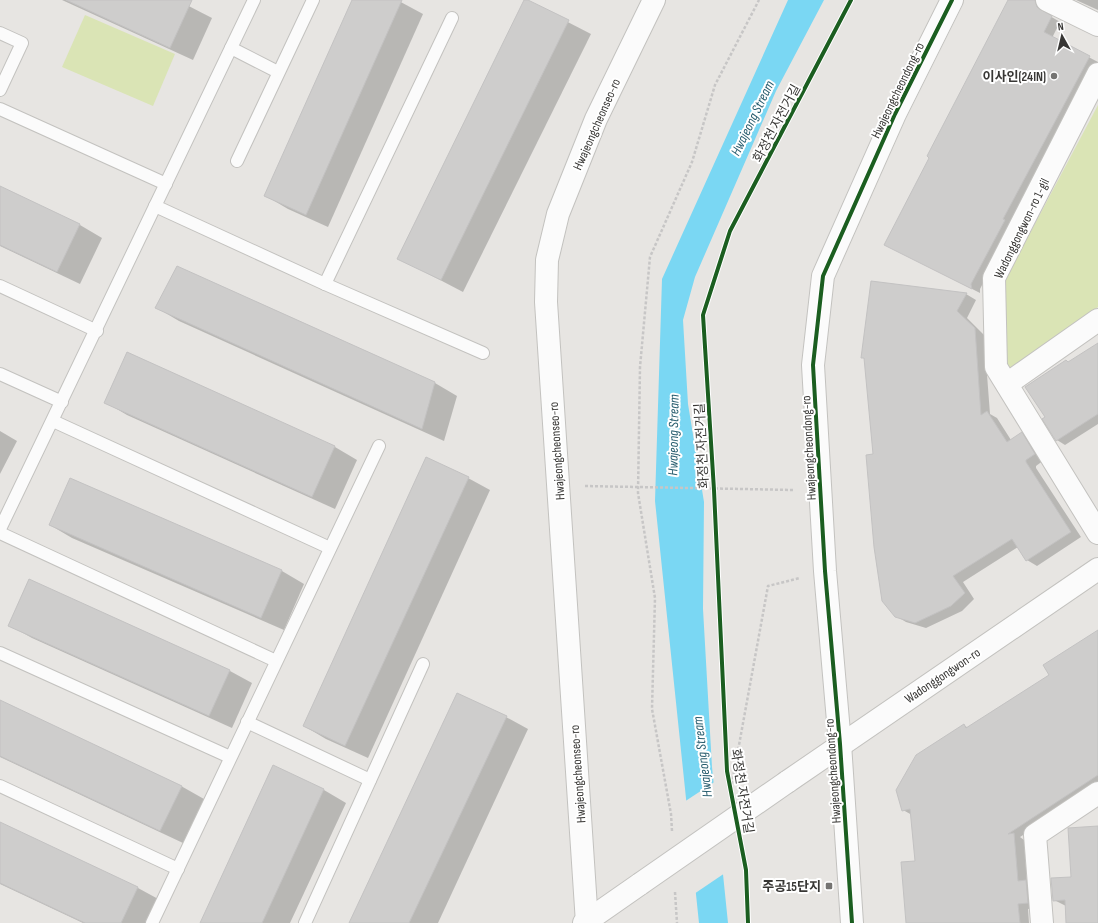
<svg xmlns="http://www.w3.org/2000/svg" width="1098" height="923" font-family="'Sofia Sans Condensed','Noto Sans KR',sans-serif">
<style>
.green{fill:#dae4b5}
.water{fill:#7ad7f3}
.pier{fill:#e7e5e2}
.shadow{fill:#0003}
.building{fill:#cecdcc;stroke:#c3c2c2}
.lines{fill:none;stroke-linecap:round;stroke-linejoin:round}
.lane-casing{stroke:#c3c2bf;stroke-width:14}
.street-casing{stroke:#c3c2bf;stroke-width:24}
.secondary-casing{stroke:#c3c2bf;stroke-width:24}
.path{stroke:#c7c6c6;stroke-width:2.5;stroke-dasharray:3 2;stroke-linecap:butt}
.lane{stroke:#fbfbfb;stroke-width:12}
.street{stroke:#fbfbfb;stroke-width:22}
.secondary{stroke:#fbfbfb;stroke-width:22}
.secondary-bridge-casing{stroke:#c3c2bf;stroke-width:24;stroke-linecap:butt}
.secondary-bridge{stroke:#fbfbfb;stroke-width:22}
.cycleway-casing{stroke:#fff;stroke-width:6}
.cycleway{stroke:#1b5e20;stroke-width:4}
.poi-dot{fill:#757472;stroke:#fff;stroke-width:1.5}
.labels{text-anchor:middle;stroke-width:4;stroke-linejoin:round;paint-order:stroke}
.poi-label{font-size:13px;font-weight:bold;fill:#383735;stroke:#fff;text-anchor:end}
.street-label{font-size:13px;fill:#383735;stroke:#fff}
.water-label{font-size:14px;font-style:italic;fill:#285d6e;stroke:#fff}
</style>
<rect width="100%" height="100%" fill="#e7e5e2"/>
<g class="green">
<path d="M 85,15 L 175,54 L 153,106 L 62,67 Z"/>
<path d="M 1098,105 L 1098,307 L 1007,373 L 1004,282 Z"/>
</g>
<path class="water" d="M 788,0 L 824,0 L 776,91 L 695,277 L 683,320 L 688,404 L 704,502 L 703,609 L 712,767 L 728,923 L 699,923 L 655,501 L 662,279 Z"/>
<path class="pier" d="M 716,781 L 725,873 L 694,894 L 684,802 Z"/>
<g class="shadow">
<path d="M 62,0 L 177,0 L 212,18 L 193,60 Z"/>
<path d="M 353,0 L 397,0 L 423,14 L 328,227 L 288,209 L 266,196 Z"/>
<path d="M 525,0 L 591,34 L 463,292 L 398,258 Z"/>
<path d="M 1009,0 L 1044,0 L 1043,7 L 1045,13 L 1060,22 L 1052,38 L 1098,62 L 1011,225 L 1013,226 L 980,289 L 980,293 L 894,249 Z"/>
<path d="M 1076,0 L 1098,0 L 1098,10 Z"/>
<path d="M 0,187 L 80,225 L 102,238 L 80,284 L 0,246 Z"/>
<path d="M 177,267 L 435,383 L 457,396 L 444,441 L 179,321 L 157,308 Z"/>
<path d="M 872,282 L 966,294 L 976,300 L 967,318 L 984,335 L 990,414 L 997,418 L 1011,440 L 1022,434 L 1031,439 L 1044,460 L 1036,466 L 1036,468 L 1081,537 L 1037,566 L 1027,560 L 1018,547 L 963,582 L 974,599 L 962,611 L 926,628 L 906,622 L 896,616 L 874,455 L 865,359 L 862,357 Z"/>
<path d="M 1098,344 L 1098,424 L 1065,445 L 1057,440 L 1046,418 L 1069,363 Z"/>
<path d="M 128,353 L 335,447 L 357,460 L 335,509 L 127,415 L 105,402 Z"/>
<path d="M 0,431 L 17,441 L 0,474 Z"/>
<path d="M 468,478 L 490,490 L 368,758 L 326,739 L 304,726 Z"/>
<path d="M 71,479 L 282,571 L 304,584 L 284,630 L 72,538 L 50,525 Z"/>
<path d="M 29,580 L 230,671 L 252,683 L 232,728 L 32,638 L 9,625 Z"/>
<path d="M 1098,631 L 1098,787 L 1020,837 L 1024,840 L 1027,882 L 1036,887 L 1037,908 L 1028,909 L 1029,923 L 907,923 L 916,862 L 912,815 L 903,810 L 964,725 L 968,728 L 1051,675 Z"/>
<path d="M 0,701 L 181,786 L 204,799 L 183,843 L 0,757 Z"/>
<path d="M 506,717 L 528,729 L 438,923 L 351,923 Z"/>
<path d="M 274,767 L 324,790 L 346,803 L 290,923 L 201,923 Z"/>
<path d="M 0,823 L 138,888 L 160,900 L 149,923 L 83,923 L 0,884 Z"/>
<path d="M 1098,827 L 1098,923 L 1067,923 L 1066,906 L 1054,900 L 1072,878 Z"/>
</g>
<g class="building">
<path d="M 66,0 L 192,0 L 170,48 Z"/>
<path d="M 352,0 L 402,0 L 306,215 L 264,196 Z"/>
<path d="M 524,0 L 528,0 L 569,20 L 441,280 L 397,259 Z"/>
<path d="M 1008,0 L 1035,0 L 1037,7 L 1052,16 L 1044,32 L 1090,56 L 1003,219 L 1005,220 L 971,284 L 972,289 L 884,245 L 929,158 L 927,156 Z"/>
<path d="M 0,186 L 80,224 L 57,272 L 0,245 Z"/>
<path d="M 177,266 L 435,382 L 422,429 L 155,308 Z"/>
<path d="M 871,281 L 967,293 L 957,311 L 975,328 L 981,415 L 987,411 L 1007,442 L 1022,432 L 1035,454 L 1026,460 L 1026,462 L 1071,532 L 1026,561 L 1012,539 L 953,576 L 965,593 L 951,606 L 915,623 L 895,617 L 882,601 L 874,547 L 866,455 L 873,454 L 864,358 L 861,358 Z"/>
<path d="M 1098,343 L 1098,414 L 1056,441 L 1042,419 L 1045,417 L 1025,387 L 1066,360 L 1068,362 Z"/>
<path d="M 127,352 L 335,446 L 312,497 L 104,403 Z"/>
<path d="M 426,457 L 469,477 L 345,746 L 303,726 Z"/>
<path d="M 70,478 L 282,570 L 261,618 L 49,525 Z"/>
<path d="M 29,579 L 230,670 L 209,716 L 8,626 Z"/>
<path d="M 1098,630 L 1098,775 L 1008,834 L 1014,833 L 1018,881 L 1026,880 L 1028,903 L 1018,904 L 1020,923 L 906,923 L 901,862 L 915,861 L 910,809 L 902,811 L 896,790 L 916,755 L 964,724 L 966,728 L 1049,675 L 1043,665 Z"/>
<path d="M 457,693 L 507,716 L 409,923 L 349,923 Z"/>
<path d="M 0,700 L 182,786 L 160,831 L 0,756 Z"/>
<path d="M 273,765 L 324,789 L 262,923 L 200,923 Z"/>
<path d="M 0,822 L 138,887 L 121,923 L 85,923 L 0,883 Z"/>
<path d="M 1098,826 L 1098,923 L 1066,923 L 1065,900 L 1053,901 L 1051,878 L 1071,877 L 1068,828 Z"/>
</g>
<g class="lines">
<g class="lane-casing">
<g id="lane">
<path d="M 0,33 L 22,43 L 0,90"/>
<path d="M 231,48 L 278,72"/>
<path d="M 0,109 L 166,184"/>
<path d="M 237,161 L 313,0"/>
<path d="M 155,206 L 325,284 L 483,353"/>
<path d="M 325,284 L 452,18"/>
<path d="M 0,286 L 97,331"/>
<path d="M 0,374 L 62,402"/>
<path d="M 53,421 L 330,548"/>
<path d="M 0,529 L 254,0"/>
<path d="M 0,533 L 276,661"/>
<path d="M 0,653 L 230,757"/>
<path d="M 247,722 L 370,780"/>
<path d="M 0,786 L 178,869"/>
<path d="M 152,923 L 379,446"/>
<path d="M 305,923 L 423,664"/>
</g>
</g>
<g class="street-casing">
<g id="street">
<path d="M 1047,0 L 1098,25"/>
<path d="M 1098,74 L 994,278 L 996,367 L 1098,533"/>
<path d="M 1007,384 L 1098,320"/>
<path d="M 1042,923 L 1035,835 L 1098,793"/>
</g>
</g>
<g class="secondary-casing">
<g id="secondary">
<path d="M 787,782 L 1098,569"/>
<path d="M 584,923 L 640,884"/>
<path d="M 587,923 L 546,302 L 547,260 L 558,214 L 596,119 L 654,0"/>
<path d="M 852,923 L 840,744 L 825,571 L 813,365 L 823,276 L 895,114 L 952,0"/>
</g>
</g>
<g class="path">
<path d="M 585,486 L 794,490"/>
<path d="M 731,789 L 768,586 L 800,578"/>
<path d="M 672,831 L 671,814 L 652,709 L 655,598 L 638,493 L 640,367 L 650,257 L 692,162 L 715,85 L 759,0"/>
<path d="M 675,892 L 677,923"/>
</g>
<use href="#lane" class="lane"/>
<use href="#street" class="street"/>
<use href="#secondary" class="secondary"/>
<g class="secondary-bridge-casing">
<path id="secondary-bridge" d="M 640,884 L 787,782"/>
</g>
<use href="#secondary-bridge" class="secondary-bridge"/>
<g class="cycleway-casing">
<g id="cycleway">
<path d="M 748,923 L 746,870 L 727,771 L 714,490 L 703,315 L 730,231 L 851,0"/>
<path d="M 852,923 L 840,744 L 825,571 L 813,365 L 823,276 L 895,114 L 952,0"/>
</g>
</g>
<use href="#cycleway" class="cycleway"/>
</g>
<g class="poi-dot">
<circle cx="1054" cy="76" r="4"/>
<rect x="825" y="882" width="8" height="8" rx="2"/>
</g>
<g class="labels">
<g class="poi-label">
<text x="1046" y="81">이사인(24IN)</text>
<text x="821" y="891">주공15단지</text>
</g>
<g class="street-label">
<text transform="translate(897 90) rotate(-64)" y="5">Hwajeongcheondong-ro</text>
<text transform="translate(776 123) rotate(-62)" y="5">화정천 자전거길</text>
<text transform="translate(596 124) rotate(-66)" y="5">Hwajeongcheonseo-ro</text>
<text transform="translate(1021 228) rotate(-64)" y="5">Wadonggongwon-ro 1-gil</text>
<text transform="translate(701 446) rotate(-93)" y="5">화정천 자전거길</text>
<text transform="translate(808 448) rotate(-93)" y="5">Hwajeongcheondong-ro</text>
<text transform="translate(556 451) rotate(-94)" y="5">Hwajeongcheonseo-ro</text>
<text transform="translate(942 675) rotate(-34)" y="5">Wadonggongwon-ro</text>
<text transform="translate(832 771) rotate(-94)" y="5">Hwajeongcheondong-ro</text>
<text transform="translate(577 774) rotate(-94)" y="5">Hwajeongcheonseo-ro</text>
<text transform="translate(743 791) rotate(81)" y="5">화정천 자전거길</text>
</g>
<g class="water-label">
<text transform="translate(752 118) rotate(-64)" y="5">Hwajeong Stream</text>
<text transform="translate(673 435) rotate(-89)" y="5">Hwajeong Stream</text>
<text transform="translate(702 757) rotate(-97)" y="5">Hwajeong Stream</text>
</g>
</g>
<g transform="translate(1062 36) rotate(352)" stroke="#ffffff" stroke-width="3" paint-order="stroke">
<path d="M0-3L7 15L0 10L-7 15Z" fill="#383735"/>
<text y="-6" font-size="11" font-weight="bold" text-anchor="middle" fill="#383735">N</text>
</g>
</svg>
